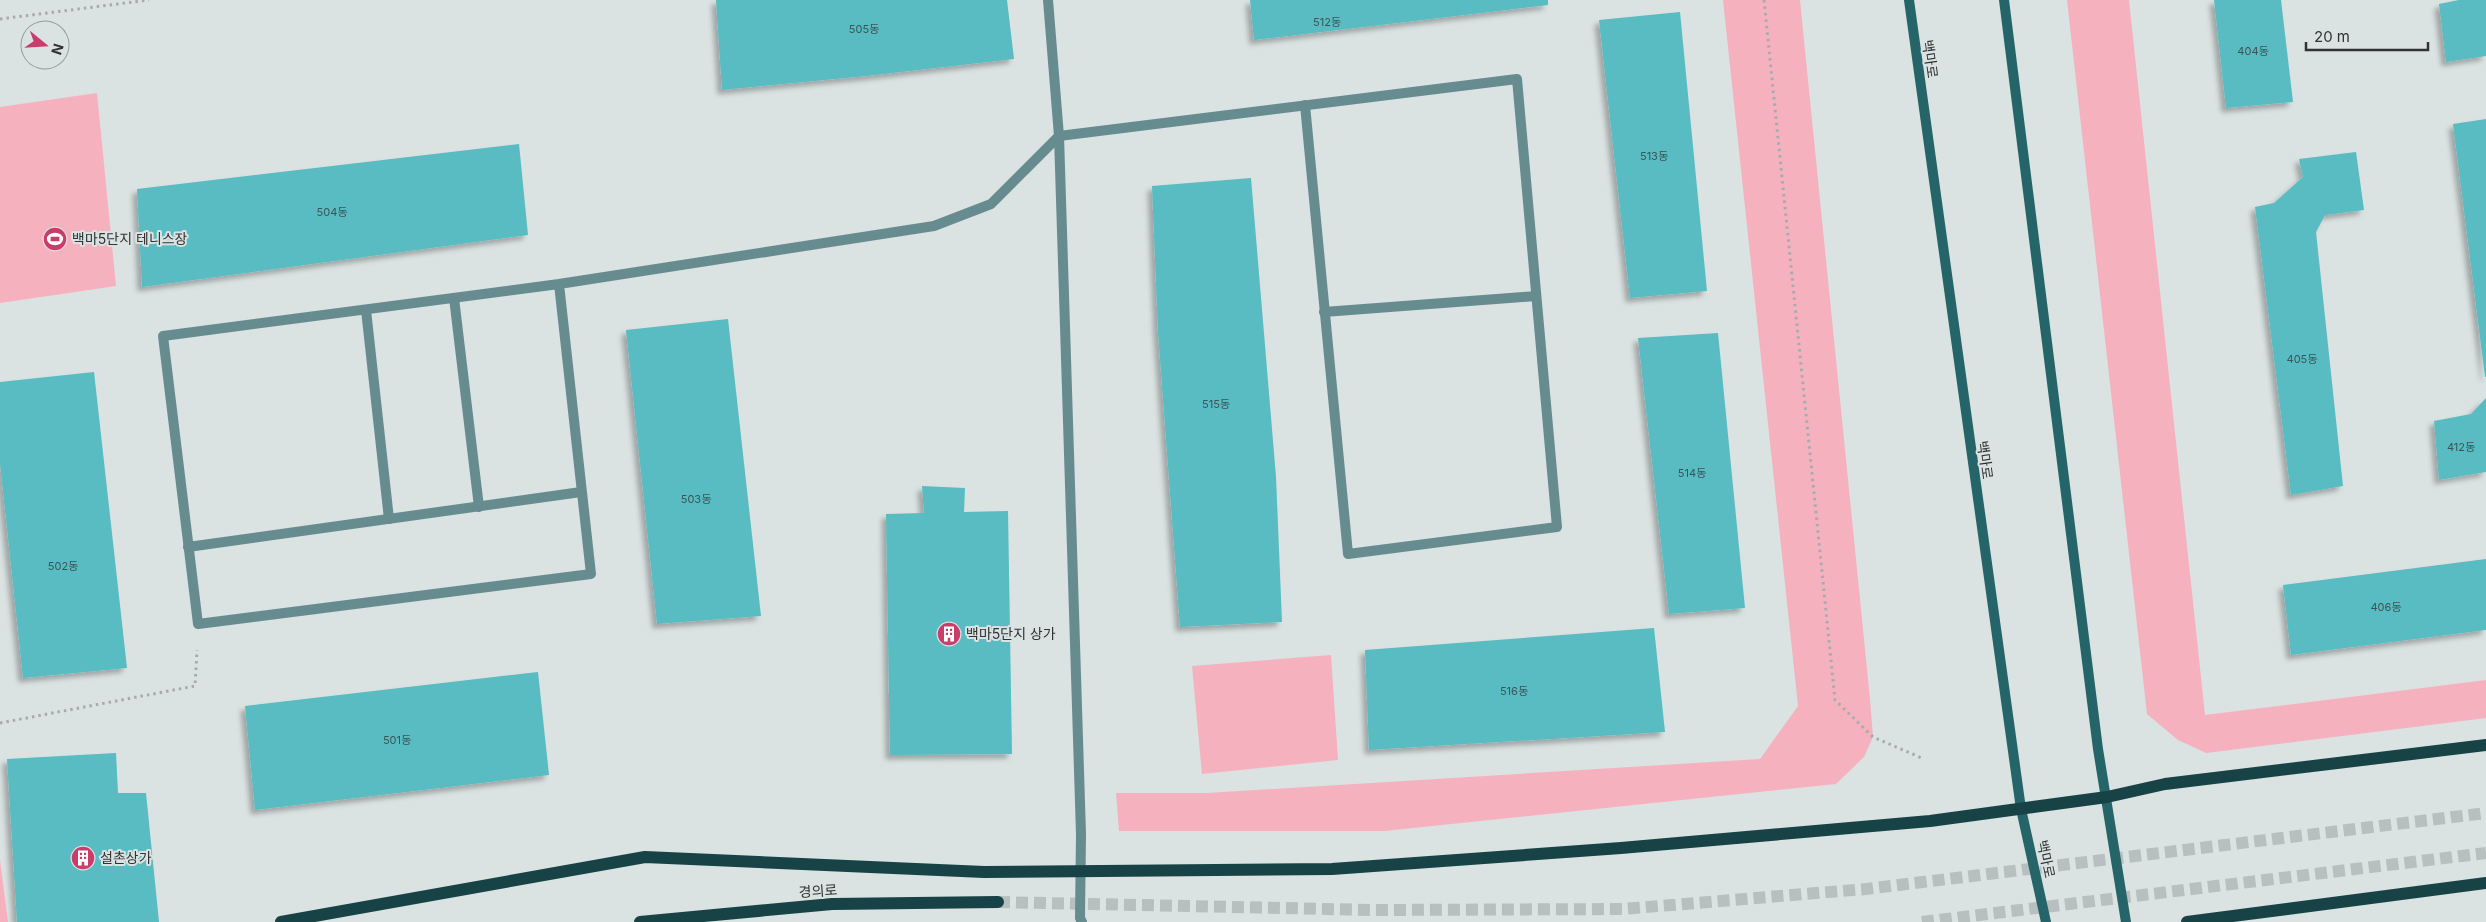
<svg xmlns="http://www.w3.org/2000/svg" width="2486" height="922" font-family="Inter,'Noto Sans KR',sans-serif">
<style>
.green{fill:#f6b1bf}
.building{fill:#58bcc2;filter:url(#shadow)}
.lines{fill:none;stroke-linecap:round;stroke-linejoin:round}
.primary-tunnel{stroke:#b8bfbf;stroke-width:12;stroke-dasharray:12 6;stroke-linecap:butt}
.path{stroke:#a6acac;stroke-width:3;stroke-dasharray:2.5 4;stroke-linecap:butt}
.lane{stroke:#678c8f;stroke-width:10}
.secondary{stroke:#256468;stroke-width:10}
.primary{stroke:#184346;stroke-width:12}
.labels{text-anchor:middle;stroke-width:4;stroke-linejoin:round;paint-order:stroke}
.number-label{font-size:11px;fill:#3a5557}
.street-label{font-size:14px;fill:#303333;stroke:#dae2e2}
.poi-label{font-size:14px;fill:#303333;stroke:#dae2e2;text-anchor:start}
</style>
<defs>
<filter id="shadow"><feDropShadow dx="-4.5" dy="4.5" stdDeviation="2.5" flood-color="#0004"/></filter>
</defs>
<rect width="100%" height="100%" fill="#dae2e2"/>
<g class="green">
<path d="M 1723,0 L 1800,0 L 1870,699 L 1873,737 L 1864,757 L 1836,784 L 1384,831 L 1119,831 L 1116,793 L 1207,793 L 1760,759 L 1798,706 Z"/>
<path d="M 2067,0 L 2129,0 L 2205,715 L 2486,680 L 2486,718 L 2206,753 L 2178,740 L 2147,714 Z"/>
<path d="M 97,93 L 116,286 L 0,303 L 0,107 Z"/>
<path d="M 1331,655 L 1338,760 L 1202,774 L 1192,666 Z"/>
<path d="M 0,860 L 8,922 L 0,922 Z"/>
</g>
<g class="building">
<path d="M 716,0 L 1007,0 L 1014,59 L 866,76 L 722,90 Z"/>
<path d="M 1250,0 L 1548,0 L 1548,5 L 1254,40 Z"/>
<path d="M 2214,0 L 2281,0 L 2293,102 L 2226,108 Z"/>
<path d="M 2459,0 L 2486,0 L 2486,56 L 2446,62 L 2439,4 Z"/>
<path d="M 1680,12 L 1707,291 L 1630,298 L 1599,20 Z"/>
<path d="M 2486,119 L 2486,377 L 2485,377 L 2453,124 Z"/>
<path d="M 519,144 L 528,235 L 142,287 L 137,189 Z"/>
<path d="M 2356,152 L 2364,210 L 2325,215 L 2316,232 L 2343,486 L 2291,495 L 2255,207 L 2274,203 L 2303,177 L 2299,159 Z"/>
<path d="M 1251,178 L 1276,477 L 1282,622 L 1180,627 L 1158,332 L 1152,186 Z"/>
<path d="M 728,319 L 761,616 L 657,624 L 626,330 Z"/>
<path d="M 1718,333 L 1745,608 L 1669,614 L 1638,338 Z"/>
<path d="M 94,372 L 127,668 L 23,678 L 0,463 L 0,382 Z"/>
<path d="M 2486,398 L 2486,472 L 2439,480 L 2434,421 L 2471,414 Z"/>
<path d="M 922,486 L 965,488 L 964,512 L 1008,511 L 1012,754 L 890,755 L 886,514 L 924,513 Z"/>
<path d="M 2486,559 L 2486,630 L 2291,655 L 2283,585 Z"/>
<path d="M 1654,628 L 1665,732 L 1369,750 L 1365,650 Z"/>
<path d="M 538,672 L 549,775 L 255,810 L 245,706 Z"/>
<path d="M 116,753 L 118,793 L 146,793 L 159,922 L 17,922 L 7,759 Z"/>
</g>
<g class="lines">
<g class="primary-tunnel">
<path d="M 998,902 L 1375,910 L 1623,909 L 1866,889 L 2486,813"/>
<path d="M 1922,922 L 2486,853"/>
</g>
<g class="path">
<path d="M 1764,0 L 1835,700 L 1873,737 L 1924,759"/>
<path d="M 0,19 L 149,0"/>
<path d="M 0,723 L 195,686 L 197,650"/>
</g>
<g class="lane">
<path d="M 1048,0 L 1059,136 L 1081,834 L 1080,918 L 1082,922"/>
<path d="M 559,284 L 591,574 L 198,624 L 163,336 L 559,284 L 934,226 L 991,204 L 1059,136 L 1517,79 L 1557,527 L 1348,554 L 1305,105"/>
<path d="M 454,298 L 479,507"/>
<path d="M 366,310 L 389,519"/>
<path d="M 1324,312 L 1536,296"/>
<path d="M 188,547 L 581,492"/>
</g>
<g class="secondary">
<path d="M 1909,0 L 2021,809 L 2046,922"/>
<path d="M 2004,0 L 2098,749 L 2126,922"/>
</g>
<g class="primary">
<path d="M 281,922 L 645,857 L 984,872 L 1332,869 L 1621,848 L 1930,821 L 2107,797 L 2165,784 L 2486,745"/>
<path d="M 640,922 L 832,904 L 998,902"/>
<path d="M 2187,922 L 2486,883"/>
</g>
</g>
<defs>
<g id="stadium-disc" transform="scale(1.25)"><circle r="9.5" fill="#ca3c69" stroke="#dae2e2"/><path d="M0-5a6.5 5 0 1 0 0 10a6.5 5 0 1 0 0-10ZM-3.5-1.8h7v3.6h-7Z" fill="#fff"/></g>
<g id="building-disc" transform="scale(1.25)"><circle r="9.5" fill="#ca3c69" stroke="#dae2e2"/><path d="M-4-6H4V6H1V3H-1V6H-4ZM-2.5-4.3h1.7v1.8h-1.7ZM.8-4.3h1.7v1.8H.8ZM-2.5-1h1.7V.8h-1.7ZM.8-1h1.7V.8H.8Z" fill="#fff"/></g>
</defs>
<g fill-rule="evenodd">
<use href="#stadium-disc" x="55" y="239"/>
<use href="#building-disc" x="949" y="634"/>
<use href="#building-disc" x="83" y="858"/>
</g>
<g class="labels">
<g class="number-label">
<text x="1327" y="26">512동</text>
<text x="864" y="33">505동</text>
<text x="2253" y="55">404동</text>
<text x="1654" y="160">513동</text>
<text x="332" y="216">504동</text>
<text x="2302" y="363">405동</text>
<text x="1216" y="408">515동</text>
<text x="2461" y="451">412동</text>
<text x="1692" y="477">514동</text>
<text x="696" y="503">503동</text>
<text x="63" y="570">502동</text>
<text x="2386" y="611">406동</text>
<text x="1514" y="695">516동</text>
<text x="397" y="744">501동</text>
</g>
<g class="street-label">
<text transform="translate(1930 59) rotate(82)" y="5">백마로</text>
<text transform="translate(1985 460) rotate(82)" y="5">백마로</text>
<text transform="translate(2046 859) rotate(78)" y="5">백마로</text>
<text transform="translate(818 891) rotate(-4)" y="5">경의로</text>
</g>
<g class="poi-label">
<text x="72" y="244">백마5단지 테니스장</text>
<text x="966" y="639">백마5단지 상가</text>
<text x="100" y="863">설촌상가</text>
</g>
</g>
<g transform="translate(45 45) rotate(108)"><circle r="24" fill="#dae2e2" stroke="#969c9c"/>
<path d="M0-4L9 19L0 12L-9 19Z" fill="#ca3c69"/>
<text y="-8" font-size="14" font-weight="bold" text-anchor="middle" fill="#303333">N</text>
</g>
<path d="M2306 42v8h122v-8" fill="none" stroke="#303333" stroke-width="2.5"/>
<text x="2314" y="42" font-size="15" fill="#303333" stroke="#dae2e2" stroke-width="4" paint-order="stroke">20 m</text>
</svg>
